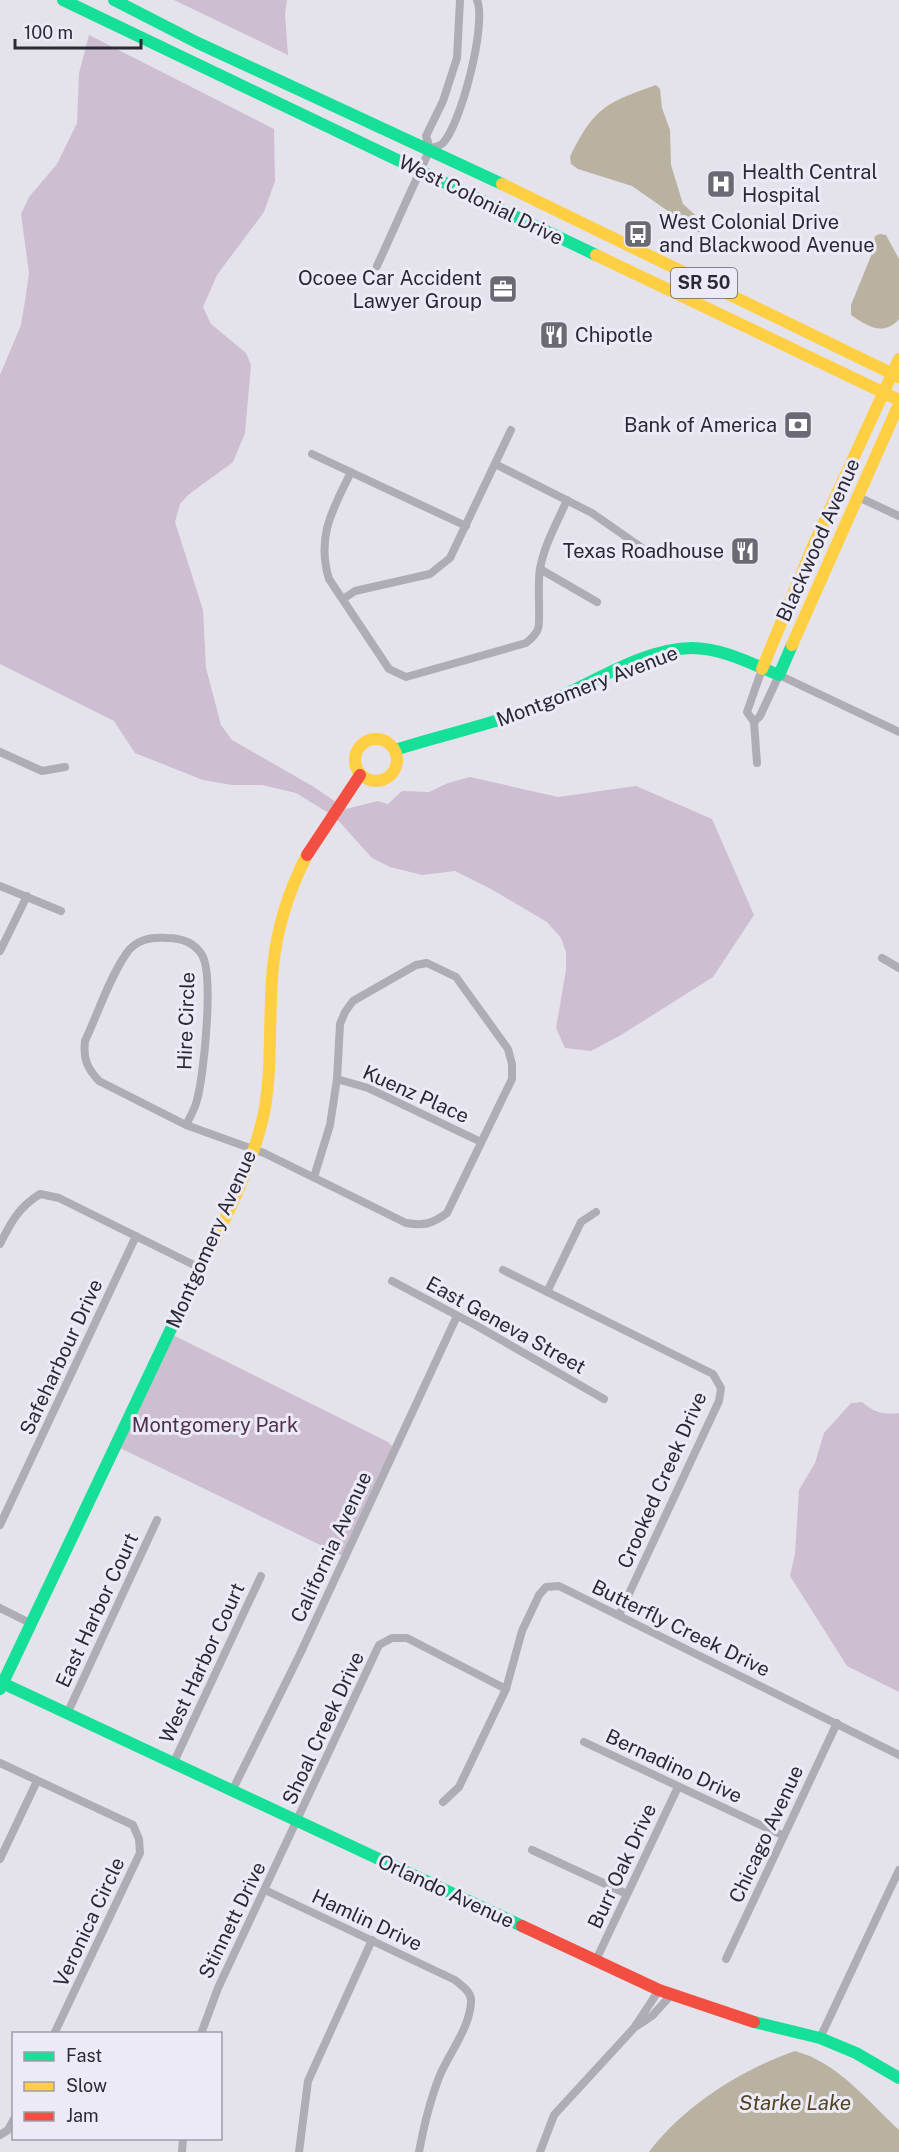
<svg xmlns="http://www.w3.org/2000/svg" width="899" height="2152" font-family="'Public Sans',sans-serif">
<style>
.green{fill:#cebed1}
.water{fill:#bab2a0}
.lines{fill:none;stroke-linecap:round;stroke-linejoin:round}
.street{stroke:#aeadb6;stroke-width:8}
.fast{stroke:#16e098;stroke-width:12}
.slow{stroke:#ffcf43;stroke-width:12}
.jam{stroke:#f24e42;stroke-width:12}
.labels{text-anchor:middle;stroke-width:6;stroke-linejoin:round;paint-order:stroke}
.shield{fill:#edeaf7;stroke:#64646f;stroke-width:1.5}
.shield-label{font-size:18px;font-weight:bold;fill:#292a35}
.poi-label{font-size:20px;fill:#292a35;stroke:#edeaf7;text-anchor:start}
.street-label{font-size:20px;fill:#292a35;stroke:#edeaf7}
.park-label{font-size:20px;fill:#50304e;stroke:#edeaf7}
.water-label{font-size:21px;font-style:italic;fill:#514524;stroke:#edeaf7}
</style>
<rect width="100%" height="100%" fill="#e4e2eb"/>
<g class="green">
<path d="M 174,0 L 287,0 L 285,14 L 288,55 Z"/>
<path d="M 89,35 L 274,129 L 275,181 L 264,212 L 217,275 L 203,307 L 211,324 L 246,353 L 251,365 L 245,433 L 233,462 L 188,495 L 180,504 L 175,522 L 203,610 L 206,668 L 221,725 L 232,740 L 314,787 L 346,809 L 378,801 L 388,804 L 402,791 L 429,792 L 448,783 L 470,777 L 558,797 L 636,786 L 712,819 L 754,915 L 713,977 L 621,1035 L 591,1051 L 565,1048 L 556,1028 L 566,970 L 566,952 L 561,938 L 547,922 L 491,889 L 455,871 L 422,875 L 390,867 L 372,858 L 335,817 L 296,793 L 262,785 L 232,785 L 203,780 L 135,753 L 114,721 L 0,664 L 0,375 L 21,325 L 25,301 L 29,273 L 21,214 L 29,197 L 57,164 L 77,123 L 79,73 Z"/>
<path d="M 173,1335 L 388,1442 L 393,1447 L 343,1556 L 120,1448 Z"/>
<path d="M 862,1402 C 873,1412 883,1415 899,1413 L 899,1692 L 847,1666 L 790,1576 L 795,1554 L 799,1490 L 815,1463 L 824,1433 L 851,1403 Z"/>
</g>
<g class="water">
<path d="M 656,85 L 660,89 L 662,108 L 670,130 L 671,165 L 683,204 L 703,222 L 704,230 L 698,232 L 632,186 L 578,169 L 571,164 L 570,157 C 594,108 605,103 656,85 Z"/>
<path d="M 880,234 L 886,235 L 899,259 L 899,319 C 884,337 867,326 851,315 L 851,305 L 873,251 L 875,236 Z"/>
<path d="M 795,2051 C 837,2062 868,2101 899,2130 L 899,2152 L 649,2152 C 684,2106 740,2070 795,2051 Z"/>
</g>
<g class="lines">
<g class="street">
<path d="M 430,149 C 434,147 440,146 443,143 C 461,124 487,24 477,0"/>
<path d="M 377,266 L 430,149 L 426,136 L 443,101 L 457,58 L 460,0"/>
<path d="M 312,454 L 466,526"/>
<path d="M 495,464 L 592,513 L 645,550"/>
<path d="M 351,472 C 333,509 316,536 329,579 L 389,669 L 406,677 L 526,643 C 531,639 536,635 538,629 C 541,623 537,583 540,569 C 544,545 557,523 567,500"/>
<path d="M 856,496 L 899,516"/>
<path d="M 540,569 L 597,602"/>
<path d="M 343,599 L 355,591 L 430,574 L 450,558 L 511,430"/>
<path d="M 754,722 L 760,716 L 779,675 L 899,732"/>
<path d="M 0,752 L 42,771 L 65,767"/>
<path d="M 757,763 L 754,722 L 747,712 L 762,669"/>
<path d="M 0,886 L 61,911"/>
<path d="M 0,951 L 27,896"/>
<path d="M 882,958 L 899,968"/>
<path d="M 337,1079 L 368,1088 L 481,1142"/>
<path d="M 186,1125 C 190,1117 195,1109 197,1100 C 204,1075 214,975 202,955 C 194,942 180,938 167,938 C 151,937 136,939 126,954 C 109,979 98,1013 85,1041 C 83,1059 87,1068 99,1081 L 186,1125 L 264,1153 L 406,1223 C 424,1226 432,1224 447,1213 L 512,1079 L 512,1064 L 508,1049 L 456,977 L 427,963 L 416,965 L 353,1001 L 345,1012 L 340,1024 L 337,1079 L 330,1125 L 314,1177"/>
<path d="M 0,1244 C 11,1222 19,1207 40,1194 L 59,1198 L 200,1268"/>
<path d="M 503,1270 L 713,1374 L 721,1388 L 719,1401 L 619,1615"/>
<path d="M 392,1281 L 477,1326 L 604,1399"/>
<path d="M 547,1292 L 581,1222 L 596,1212"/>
<path d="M 0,1525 L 136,1236"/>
<path d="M 0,1608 L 32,1624"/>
<path d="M 67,1714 L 157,1520"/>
<path d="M 584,1742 L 782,1835"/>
<path d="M 0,1763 L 133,1825 L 139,1839 L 140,1853 L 54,2034"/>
<path d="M 173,1764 L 261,1576"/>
<path d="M 232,1791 L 300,1654 L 457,1316"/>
<path d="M 443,1802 L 459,1787 L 506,1689 L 522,1631 L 539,1595 L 546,1587 L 559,1586 L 899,1755"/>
<path d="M 532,1850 L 627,1894"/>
<path d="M 0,1859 L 37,1781"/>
<path d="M 265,1890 L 455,1980 C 462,1986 472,1992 471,2002 C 470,2027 450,2052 440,2075 C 430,2100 424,2125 419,2152"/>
<path d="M 726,1959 L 837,1723"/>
<path d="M 596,1960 L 678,1787"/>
<path d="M 637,2026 L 652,2016 L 671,1995"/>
<path d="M 201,2034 L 218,1988 L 379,1645 L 392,1638 L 407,1638 L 506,1689"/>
<path d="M 820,2038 L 899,1870"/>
<path d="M 0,2135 L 8,2130 L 14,2119"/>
<path d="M 182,2152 L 183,2138"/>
<path d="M 299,2152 L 308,2081 L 372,1940"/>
<path d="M 540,2152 L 554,2115 L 634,2028 L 659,1990"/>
</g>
<g class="fast">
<path d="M 63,0 L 596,255"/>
<path d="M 114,0 L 198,43 L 502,184"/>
<path d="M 395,750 C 441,735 490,725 535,708 C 583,690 640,648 692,648 C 722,648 752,664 779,675 L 792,645"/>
<path d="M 0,1682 L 522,1926"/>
<path d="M 0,1689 L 178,1314"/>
<path d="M 754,2022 L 820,2038 L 856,2053 L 899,2078"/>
</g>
<g class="slow">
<path d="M 502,184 L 899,377"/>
<path d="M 596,255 L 899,400"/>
<path d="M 792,645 L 899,404"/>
<path d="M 762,669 L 813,546 L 899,359"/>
<circle cx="376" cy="760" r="21"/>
<path d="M 178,1314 C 207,1253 250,1179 264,1113 C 273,1065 268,1016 273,967 C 277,927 289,890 307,855"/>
</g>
<g class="jam">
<path d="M 307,855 L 360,775"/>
<path d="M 522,1926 L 659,1990 L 754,2022"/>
</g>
</g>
<defs>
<g id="hospital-square" transform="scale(1.5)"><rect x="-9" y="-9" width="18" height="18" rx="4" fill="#6a6a75" stroke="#edeaf7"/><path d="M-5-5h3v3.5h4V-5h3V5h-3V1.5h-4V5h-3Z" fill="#fff"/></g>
<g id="bus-square" transform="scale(1.5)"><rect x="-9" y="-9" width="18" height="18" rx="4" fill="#6a6a75" stroke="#edeaf7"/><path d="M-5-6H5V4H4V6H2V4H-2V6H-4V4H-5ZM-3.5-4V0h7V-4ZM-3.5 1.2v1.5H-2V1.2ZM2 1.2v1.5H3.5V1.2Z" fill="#fff"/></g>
<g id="office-square" transform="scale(1.5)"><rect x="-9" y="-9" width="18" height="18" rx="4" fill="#6a6a75" stroke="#edeaf7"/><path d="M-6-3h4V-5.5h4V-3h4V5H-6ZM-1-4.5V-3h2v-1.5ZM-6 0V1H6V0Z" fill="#fff"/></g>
<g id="restaurant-square" transform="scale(1.5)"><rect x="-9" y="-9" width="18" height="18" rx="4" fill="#6a6a75" stroke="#edeaf7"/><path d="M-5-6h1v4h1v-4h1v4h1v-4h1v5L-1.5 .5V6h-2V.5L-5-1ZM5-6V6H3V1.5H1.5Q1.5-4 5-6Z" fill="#fff"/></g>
<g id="bank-square" transform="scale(1.5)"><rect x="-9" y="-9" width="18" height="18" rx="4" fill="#6a6a75" stroke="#edeaf7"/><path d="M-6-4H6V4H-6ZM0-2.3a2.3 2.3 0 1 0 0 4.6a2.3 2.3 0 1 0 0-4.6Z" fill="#fff"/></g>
</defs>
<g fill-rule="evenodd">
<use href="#hospital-square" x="721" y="184"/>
<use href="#bus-square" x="638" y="234"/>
<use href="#office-square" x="503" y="289"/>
<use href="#restaurant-square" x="554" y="335"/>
<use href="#bank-square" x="798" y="425"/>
<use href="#restaurant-square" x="745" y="551"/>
</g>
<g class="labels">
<rect class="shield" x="671" y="268" width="66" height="30" rx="4.5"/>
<g class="shield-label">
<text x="704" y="289">SR 50</text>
</g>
<g class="poi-label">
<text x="742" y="179">Health Central<tspan x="742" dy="23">Hospital</tspan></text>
<text x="659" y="229">West Colonial Drive<tspan x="659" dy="23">and Blackwood Avenue</tspan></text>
<text x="482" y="285" text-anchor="end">Ocoee Car Accident<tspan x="482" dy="23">Lawyer Group</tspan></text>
<text x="575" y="342">Chipotle</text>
<text x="777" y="432" text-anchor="end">Bank of America</text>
<text x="724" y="558" text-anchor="end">Texas Roadhouse</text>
</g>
<g class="street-label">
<text transform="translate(481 200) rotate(26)" y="7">West Colonial Drive</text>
<text transform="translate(818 540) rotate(-66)" y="7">Blackwood Avenue</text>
<text transform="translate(587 686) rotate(-21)" y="7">Montgomery Avenue</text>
<text transform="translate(186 1021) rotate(-88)" y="7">Hire Circle</text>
<text transform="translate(416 1094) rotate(24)" y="7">Kuenz Place</text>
<text transform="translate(211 1239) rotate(-66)" y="7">Montgomery Avenue</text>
<text transform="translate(506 1325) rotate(29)" y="7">East Geneva Street</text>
<text transform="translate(61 1357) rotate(-65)" y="7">Safeharbour Drive</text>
<text transform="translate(662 1480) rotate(-66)" y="7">Crooked Creek Drive</text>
<text transform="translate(331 1547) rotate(-65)" y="7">California Avenue</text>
<text transform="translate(97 1610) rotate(-65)" y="7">East Harbor Court</text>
<text transform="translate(681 1628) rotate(26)" y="7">Butterfly Creek Drive</text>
<text transform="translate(202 1663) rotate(-65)" y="7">West Harbor Court</text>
<text transform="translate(323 1728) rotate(-65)" y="7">Shoal Creek Drive</text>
<text transform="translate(674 1766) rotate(25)" y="7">Bernadino Drive</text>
<text transform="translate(766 1834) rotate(-65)" y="7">Chicago Avenue</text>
<text transform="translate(622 1866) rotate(-65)" y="7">Burr Oak Drive</text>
<text transform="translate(446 1891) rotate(25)" y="7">Orlando Avenue</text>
<text transform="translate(232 1920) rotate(-64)" y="7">Stinnett Drive</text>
<text transform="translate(367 1920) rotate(25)" y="7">Hamlin Drive</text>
<text transform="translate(89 1922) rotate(-65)" y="7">Veronica Circle</text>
</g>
<g class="park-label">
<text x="215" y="1432">Montgomery Park</text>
</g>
<g class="water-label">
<text x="795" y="2110">Starke Lake</text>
</g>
</g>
<rect x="12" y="2032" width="210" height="108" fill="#edeaf7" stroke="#9f9da9" stroke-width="1.5"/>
<rect x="24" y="2052" width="30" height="9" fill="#16e098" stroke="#9f9da9" stroke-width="1.5"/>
<text x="66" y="2062" font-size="18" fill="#292a35">Fast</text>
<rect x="24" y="2082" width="30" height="9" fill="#ffcf43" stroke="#9f9da9" stroke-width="1.5"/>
<text x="66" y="2092" font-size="18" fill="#292a35">Slow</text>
<rect x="24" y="2112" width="30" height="9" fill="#f24e42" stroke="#9f9da9" stroke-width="1.5"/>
<text x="66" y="2122" font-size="18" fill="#292a35">Jam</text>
<path d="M15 39v9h126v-9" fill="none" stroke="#292a35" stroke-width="3"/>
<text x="24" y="39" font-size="18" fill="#292a35" stroke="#edeaf7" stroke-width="4.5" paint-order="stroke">100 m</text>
</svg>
